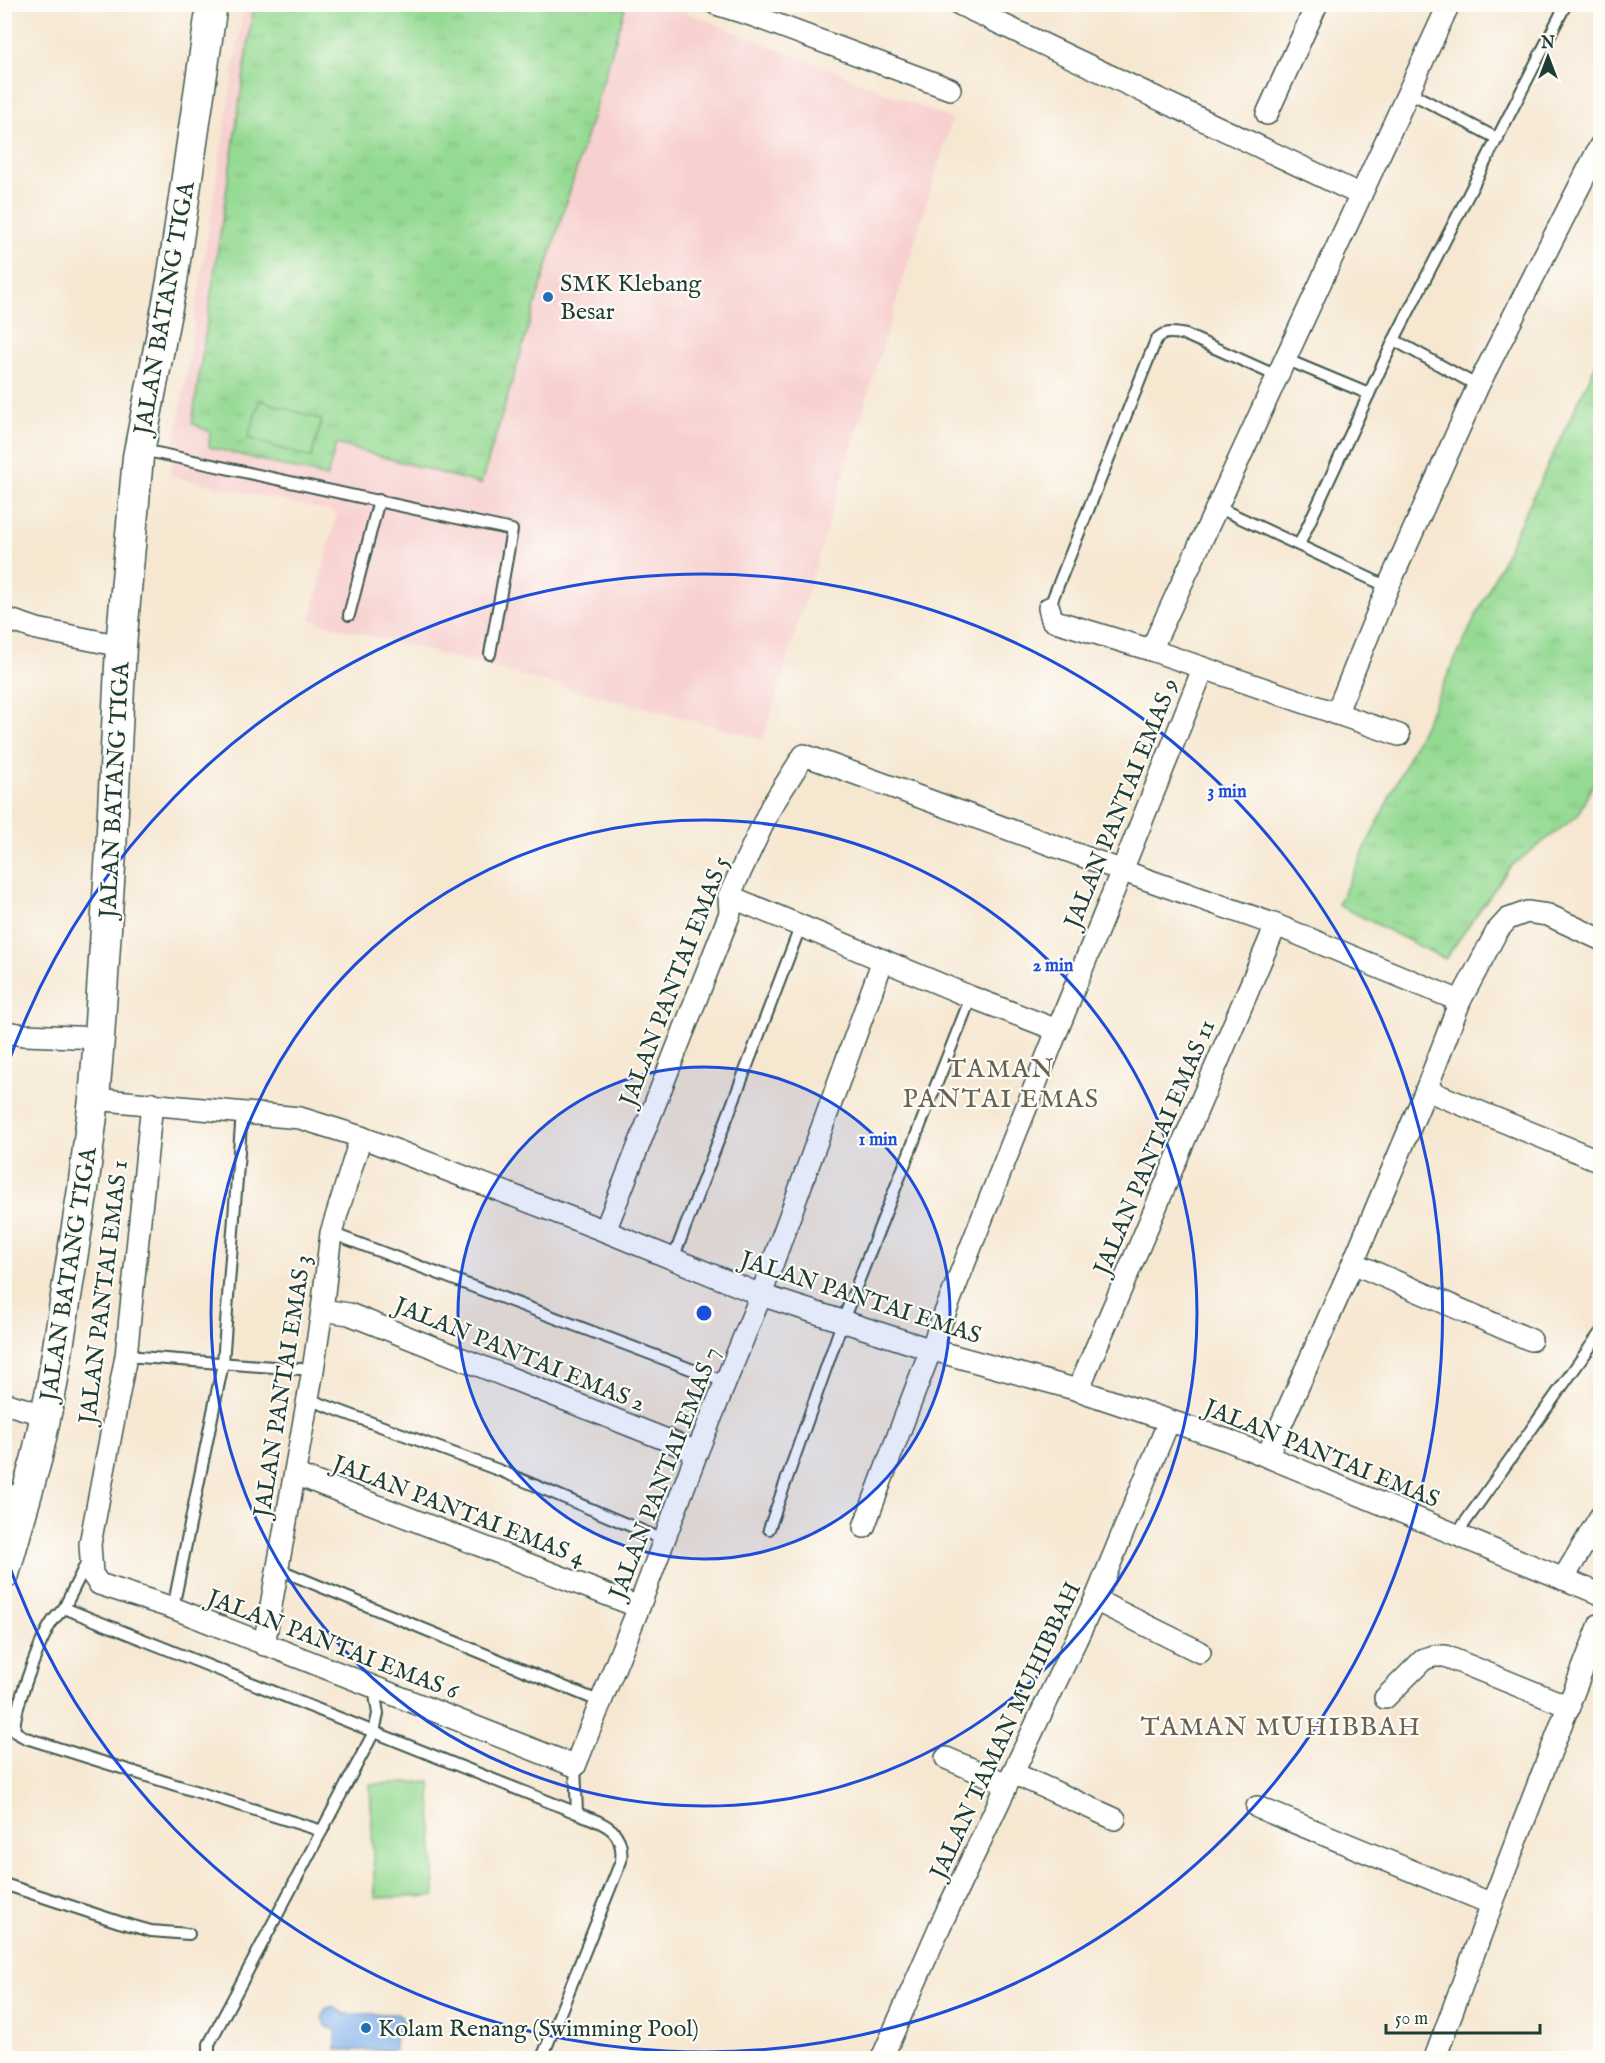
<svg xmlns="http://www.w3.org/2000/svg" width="1605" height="2063" font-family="'IM FELL English',serif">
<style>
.built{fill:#f7d0cf}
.grass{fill:url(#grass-tufts);stroke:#5a8c64;stroke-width:1.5}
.garden{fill:#95da93;stroke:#5a8c64;stroke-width:1.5}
.water{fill:#82b1ec;stroke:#507790;stroke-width:1.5}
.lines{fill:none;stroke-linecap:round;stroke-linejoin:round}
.service-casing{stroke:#3f564c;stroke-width:14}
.minor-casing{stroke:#3f564c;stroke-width:24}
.secondary-casing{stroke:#3f564c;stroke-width:33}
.service{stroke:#fff;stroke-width:10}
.minor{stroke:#fff;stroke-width:21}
.secondary{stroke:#fff;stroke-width:30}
.ring{fill:none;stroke:#1d4ed8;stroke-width:3}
.poi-dot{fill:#1f6fb2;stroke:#fdfcf7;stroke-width:2}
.labels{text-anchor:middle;stroke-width:4.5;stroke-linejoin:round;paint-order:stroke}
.poi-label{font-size:24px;fill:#1f3d34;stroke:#fdfcf7;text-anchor:start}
.street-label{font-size:24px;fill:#1f3d34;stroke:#fdfcf7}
.neighbourhood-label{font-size:26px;letter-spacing:1.5px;fill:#686252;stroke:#fdfcf7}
.centre{fill:#1d4ed8;stroke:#fdfcf7;stroke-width:3}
.ring-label{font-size:18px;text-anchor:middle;font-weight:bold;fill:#1d4ed8;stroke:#fdfcf7;stroke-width:4.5;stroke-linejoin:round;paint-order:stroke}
</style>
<defs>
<pattern id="grass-tufts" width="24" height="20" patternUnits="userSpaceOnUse" patternTransform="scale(1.5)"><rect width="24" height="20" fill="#95da93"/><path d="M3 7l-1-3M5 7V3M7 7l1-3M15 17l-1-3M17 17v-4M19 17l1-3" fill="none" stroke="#80bc7f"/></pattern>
</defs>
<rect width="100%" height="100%" fill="#fdfcf7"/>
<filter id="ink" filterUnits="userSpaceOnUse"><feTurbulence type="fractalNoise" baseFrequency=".0167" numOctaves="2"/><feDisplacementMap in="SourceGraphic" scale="12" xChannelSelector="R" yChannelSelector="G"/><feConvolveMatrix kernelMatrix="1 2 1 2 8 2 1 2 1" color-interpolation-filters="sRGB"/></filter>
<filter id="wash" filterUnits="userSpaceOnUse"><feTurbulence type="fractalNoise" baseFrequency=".008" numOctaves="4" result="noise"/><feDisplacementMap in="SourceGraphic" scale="24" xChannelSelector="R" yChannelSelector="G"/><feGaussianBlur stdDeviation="1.35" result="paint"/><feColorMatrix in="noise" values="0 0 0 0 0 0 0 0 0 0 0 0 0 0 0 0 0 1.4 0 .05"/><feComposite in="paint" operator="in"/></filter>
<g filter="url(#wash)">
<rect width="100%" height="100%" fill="#f6e7d1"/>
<path class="built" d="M 244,5 L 668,5 L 952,119 L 763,739 L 310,620 L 337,513 L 170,476 Z"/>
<g class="grass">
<path d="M 254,5 L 626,5 L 481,484 L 336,444 L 327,477 L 209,447 L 210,432 L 192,423 Z"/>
<path d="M 1600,356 L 1600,771 L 1577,816 L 1510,867 L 1445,959 L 1338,905 Z"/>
</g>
<g class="garden">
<path d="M 260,400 L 322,420 L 311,458 L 248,438 Z"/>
<path d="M 430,1782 L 435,1896 L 375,1898 L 370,1784 Z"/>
</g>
<path class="water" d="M 333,2006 L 344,2014 L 397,2014 C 412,2023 398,2030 395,2040 C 394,2041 394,2049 394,2050 L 336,2050 L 336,2030 L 327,2027 L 322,2018 L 325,2009 Z"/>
</g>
<g filter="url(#ink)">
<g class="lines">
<g class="service-casing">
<g id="service">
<path d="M 1409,92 L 1498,139"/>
<path d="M 1394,340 L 1478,386"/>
<path d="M 1285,359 L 1369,394"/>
<path d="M 143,450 L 512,530 L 490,654"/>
<path d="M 1217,507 L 1388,587"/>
<path d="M 1299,545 L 1394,340 L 1566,4"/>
<path d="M 1049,608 L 1156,340 C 1164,330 1174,333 1186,335 L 1277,376"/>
<path d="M 349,615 L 379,500"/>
<path d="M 331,1233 L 725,1382"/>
<path d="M 673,1259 L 801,925"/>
<path d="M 126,1356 L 313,1370"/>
<path d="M 308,1399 L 501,1471 L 664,1540"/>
<path d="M 769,1529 L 843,1320 L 971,997"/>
<path d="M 1456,1535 L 1600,1333"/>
<path d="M 88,1560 L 64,1608 L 577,1813 C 602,1823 625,1828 621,1861 L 542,2058"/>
<path d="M 278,1569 L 601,1702"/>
<path d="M 64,1608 C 60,1613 55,1617 52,1622 C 41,1638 11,1715 15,1732 L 26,1738 L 322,1831"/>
<path d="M 173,1608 L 223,1363 L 242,1112"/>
<path d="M 575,1766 L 577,1813"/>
<path d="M 4,1884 L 119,1922 L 151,1931 L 189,1934"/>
<path d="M 209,2058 L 209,2044 L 374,1732 L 378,1714 L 374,1688"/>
</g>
</g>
<g class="minor-casing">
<g id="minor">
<path d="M 716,4 L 751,15 L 950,89"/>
<path d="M 959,4 L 1361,195"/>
<path d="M 1267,114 L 1317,4"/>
<path d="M 1049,608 L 1052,620 L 1151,650 L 1399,735"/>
<path d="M 4,618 L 37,629 L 121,646"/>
<path d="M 1151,650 L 1449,4"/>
<path d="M 1336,714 L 1388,587 L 1478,386 L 1600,146"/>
<path d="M 729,896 L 971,997 L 1057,1030"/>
<path d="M 4,1032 L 25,1035 L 99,1038"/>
<path d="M 1426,1090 L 1600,1161"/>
<path d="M 94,1099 L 300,1118 L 361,1137 L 605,1231 L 761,1295 L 929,1349 L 1078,1390 L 1227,1440 L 1600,1594"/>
<path d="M 152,1103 L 126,1356 L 90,1544 L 92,1574 L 99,1584 L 173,1608 L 575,1766 L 639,1607 L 697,1452 L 761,1295 L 883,960"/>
<path d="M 605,1231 L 730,913 L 729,896 L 771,807 L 804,755 L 1148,880 L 1276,925 L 1460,1001"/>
<path d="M 1353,1263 L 1531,1340"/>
<path d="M 322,1310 L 349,1314 L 697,1452"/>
<path d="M 1078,1390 L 1276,925"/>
<path d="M 4,1403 L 45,1415"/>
<path d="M 1267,1456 L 1353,1263 L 1426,1090 L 1460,1001 L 1497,931 L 1508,919 L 1527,912 L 1548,915 L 1600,939"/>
<path d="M 295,1474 L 639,1607"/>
<path d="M 4,1494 L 24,1499"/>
<path d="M 864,1527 C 970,1238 1089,955 1203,669"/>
<path d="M 1563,1579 L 1600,1517"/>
<path d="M 1095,1600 L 1200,1652"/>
<path d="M 264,1645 L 313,1370 L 322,1310 L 331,1233 L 361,1137"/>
<path d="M 1385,1698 L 1424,1659 L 1434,1656 L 1445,1656 L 1570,1707"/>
<path d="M 946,1758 L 1007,1784"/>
<path d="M 1013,1773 L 1115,1819"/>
<path d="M 1257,1807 L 1492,1904"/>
<path d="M 882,2058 L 940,1926 L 1095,1600 L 1169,1421"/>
<path d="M 1435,2058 L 1492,1904 L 1600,1624"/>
</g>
</g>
<g class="secondary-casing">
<path id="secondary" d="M 4,1574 L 37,1457 L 52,1385 L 83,1189 L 94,1099 L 99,1038 L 111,851 L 121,646 L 138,457 L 172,281 L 212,4"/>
</g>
<use href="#service" class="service"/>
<use href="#minor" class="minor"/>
<use href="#secondary" class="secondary"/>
</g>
</g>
<circle cx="704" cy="1313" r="246" fill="#1d4ed8" fill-opacity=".12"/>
<g class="ring">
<circle cx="704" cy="1313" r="246"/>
<circle cx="704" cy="1313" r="493"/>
<path d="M5 1072A739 739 0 1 1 5 1554"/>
</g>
<g class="poi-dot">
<circle cx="548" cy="297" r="6"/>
<circle cx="366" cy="2028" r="6"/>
</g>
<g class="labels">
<g class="poi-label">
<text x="560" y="291">SMK Klebang<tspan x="560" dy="28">Besar</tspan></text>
<text x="378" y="2036">Kolam Renang (Swimming Pool)</text>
</g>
<g class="street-label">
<text transform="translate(164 308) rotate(-80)" y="8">JALAN BATANG TIGA</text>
<text transform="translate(114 790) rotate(-87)" y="8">JALAN BATANG TIGA</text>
<text transform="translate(1121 803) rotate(-68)" y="8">JALAN PANTAI EMAS 9</text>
<text transform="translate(674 981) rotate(-69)" y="8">JALAN PANTAI EMAS 5</text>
<text transform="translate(1154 1147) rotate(-67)" y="8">JALAN PANTAI EMAS 11</text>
<text transform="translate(68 1274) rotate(-81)" y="8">JALAN BATANG TIGA</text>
<text transform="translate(103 1292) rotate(-83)" y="8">JALAN PANTAI EMAS 1</text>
<text transform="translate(861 1297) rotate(18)" y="8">JALAN PANTAI EMAS</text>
<text transform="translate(520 1354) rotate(22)" y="8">JALAN PANTAI EMAS 2</text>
<text transform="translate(282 1386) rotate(-81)" y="8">JALAN PANTAI EMAS 3</text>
<text transform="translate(1322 1453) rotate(22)" y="8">JALAN PANTAI EMAS</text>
<text transform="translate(664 1473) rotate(-69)" y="8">JALAN PANTAI EMAS 7</text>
<text transform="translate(459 1510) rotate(21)" y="8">JALAN PANTAI EMAS 4</text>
<text transform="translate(333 1644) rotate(21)" y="8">JALAN PANTAI EMAS 6</text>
<text transform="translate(1005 1730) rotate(-65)" y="8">JALAN TAMAN MUHIBBAH</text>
</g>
<g class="neighbourhood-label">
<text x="1001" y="1077">TAMAN<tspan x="1001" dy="30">PANTAI EMAS</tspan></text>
<text x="1281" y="1735">TAMAN MUHIBBAH</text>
</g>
</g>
<circle cx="704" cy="1313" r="9" class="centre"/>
<g class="ring-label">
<text x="1227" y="797">3 min</text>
<text x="1053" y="971">2 min</text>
<text x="878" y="1145">1 min</text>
</g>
<rect width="1605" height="2063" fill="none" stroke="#fdfcf7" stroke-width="24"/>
<g transform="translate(1548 57)" stroke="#fdfcf7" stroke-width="4.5" paint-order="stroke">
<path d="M0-4.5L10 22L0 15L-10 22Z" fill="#1f3d34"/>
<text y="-9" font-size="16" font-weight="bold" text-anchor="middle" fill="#1f3d34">N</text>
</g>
<path d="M1386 2024v9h154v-9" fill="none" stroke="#1f3d34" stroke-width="3"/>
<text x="1395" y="2024" font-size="18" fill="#1f3d34" stroke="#fdfcf7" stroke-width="4.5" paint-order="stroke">50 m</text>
</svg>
